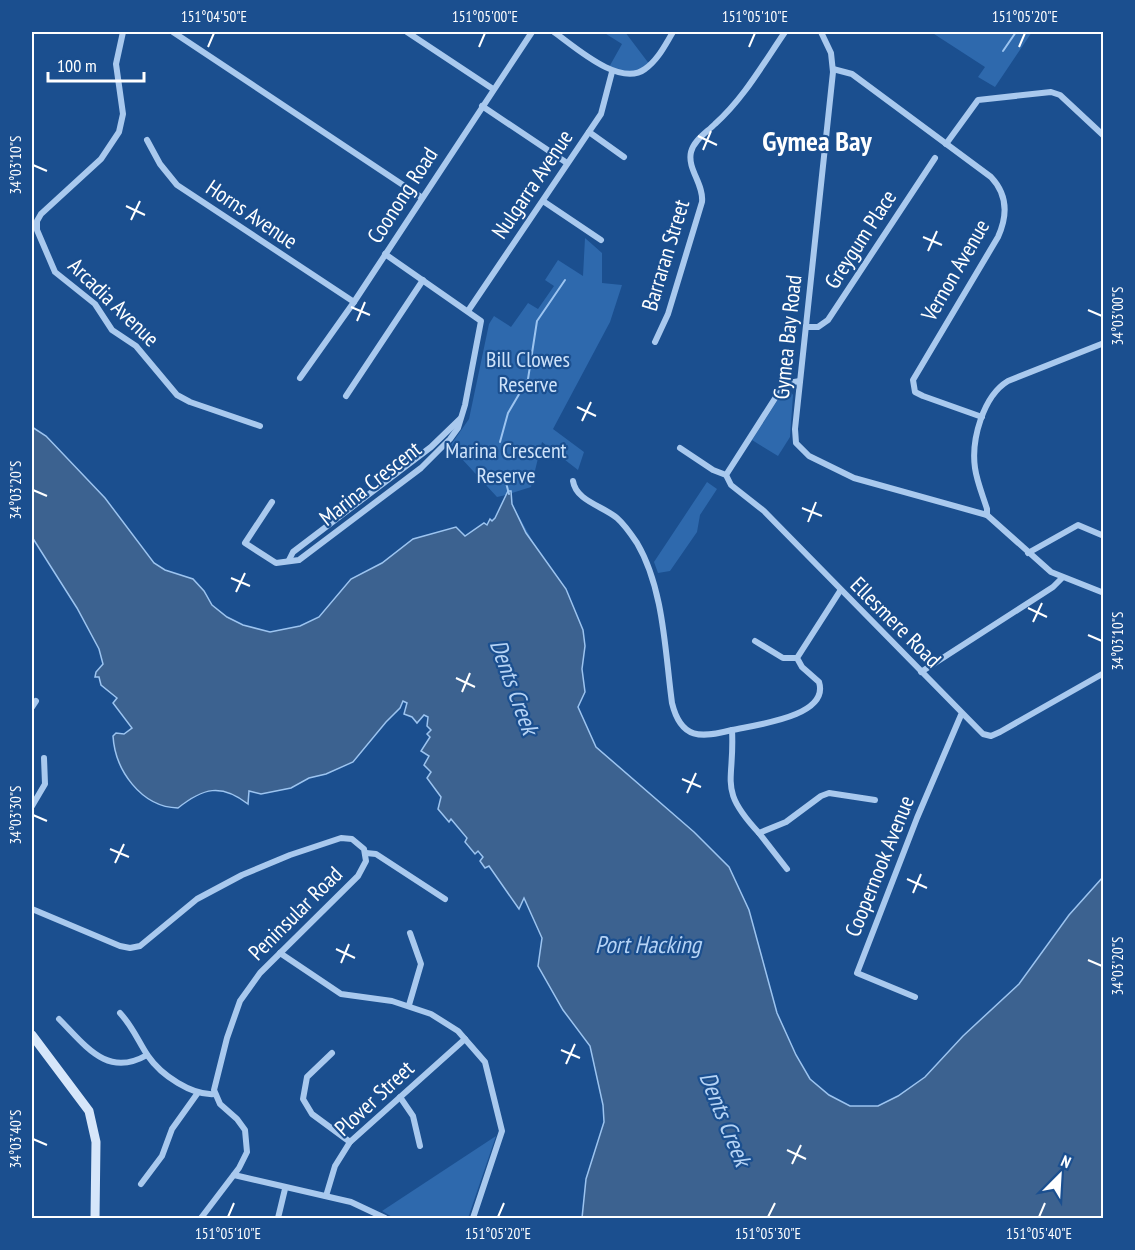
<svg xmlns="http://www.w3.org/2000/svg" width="1135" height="1250" font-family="'PT Sans Narrow',sans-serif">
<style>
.green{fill:#2e69ad}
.water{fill:#3c6290;stroke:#9cc4f0;stroke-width:1.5}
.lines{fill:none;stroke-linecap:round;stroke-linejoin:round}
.stream{stroke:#9cc4f0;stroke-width:2}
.street{stroke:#a9c9ee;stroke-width:6}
.secondary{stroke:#d6e6fa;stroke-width:9}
.ticks{fill:none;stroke:#fff;stroke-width:2}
.labels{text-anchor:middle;stroke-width:4.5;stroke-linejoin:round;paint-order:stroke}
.street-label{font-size:22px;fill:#fff;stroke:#1b4f8f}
.park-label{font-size:22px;fill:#cfe3fa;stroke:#1b4f8f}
.water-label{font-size:24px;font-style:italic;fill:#b5d3f5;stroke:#1b4f8f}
.district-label{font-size:28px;font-weight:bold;fill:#fff;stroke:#1b4f8f}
.neatline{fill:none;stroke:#fff;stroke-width:2}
.ticks-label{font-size:15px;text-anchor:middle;fill:#fff}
</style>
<rect width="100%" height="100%" fill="#1b4f8f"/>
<g class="green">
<path d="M 603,32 L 625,32 L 650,65 L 631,75 L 608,69 L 622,44 Z"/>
<path d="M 931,32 L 1032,32 L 995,87 L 978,77 L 985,67 Z"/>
<path d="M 585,238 L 602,253 L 602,283 L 622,285 L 610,322 L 553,429 L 584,452 L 578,470 L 542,442 L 531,487 L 512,493 L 512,504 L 537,549 L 465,536 L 484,523 L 487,525 L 490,519 L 494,520 L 506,495 L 497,497 L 450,446 L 469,419 L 489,324 L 494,316 L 511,327 L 528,303 L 538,309 L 554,286 L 545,280 L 558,260 L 583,276 Z"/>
<path d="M 789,389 L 793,395 L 790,437 L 778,456 L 752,440 L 784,390 Z"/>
<path d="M 707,482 L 717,489 L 700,515 L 697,532 L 670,571 L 658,573 L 654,562 Z"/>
<path d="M 496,1136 L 468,1218 L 394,1218 L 382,1211 Z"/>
</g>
<path class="water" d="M 32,427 L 46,436 L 105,498 L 154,563 L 165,570 L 193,579 L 204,591 L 212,605 L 227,617 L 243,625 L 270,632 L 300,626 L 319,617 L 351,579 L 382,563 L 413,539 L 456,527 L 465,536 L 484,523 L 487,525 L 490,519 L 492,521 L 495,518 L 508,491 L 511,491 L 512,504 L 526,533 L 566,589 L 583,630 L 585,646 L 582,669 L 585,692 L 578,707 L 596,747 L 694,832 L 729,867 L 749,910 L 777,1013 L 796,1055 L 810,1079 L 829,1095 L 850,1106 L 878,1106 L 898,1096 L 925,1077 L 963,1036 L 1019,984 L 1069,915 L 1103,877 L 1103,1218 L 582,1218 L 586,1179 L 604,1122 L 603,1105 L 590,1046 L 563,1010 L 538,966 L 542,938 L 524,898 L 519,909 L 489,866 L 485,868 L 480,861 L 483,857 L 478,851 L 475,854 L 465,842 L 467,838 L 451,819 L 449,822 L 438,809 L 441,797 L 427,778 L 431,772 L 424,765 L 429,756 L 421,751 L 430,737 L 427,734 L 431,730 L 427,726 L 428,717 L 424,715 L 417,723 L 412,717 L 404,714 L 407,703 L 403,701 L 400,708 L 386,722 L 353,762 L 326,774 L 309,778 L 291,788 L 261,794 L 249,791 L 248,804 C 221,783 203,788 178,808 C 141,807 115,770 113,736 L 116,733 L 124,734 L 132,728 L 113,703 L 117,698 L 101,685 L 99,677 L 95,677 L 96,672 L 103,664 L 99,649 L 77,608 L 32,537 Z"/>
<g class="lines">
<g class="stream">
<path d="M 1102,32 L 1104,34"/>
<path d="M 1003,51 L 1016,32"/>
<path d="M 500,442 L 508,413 L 528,379 L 537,321 L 565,280"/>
<path d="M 505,479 L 509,494"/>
</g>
<g class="street">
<path d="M 123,32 L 116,64 L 123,114 L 119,132 L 101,159 L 41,214 L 37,221 L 37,230 L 55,272 L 95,304 L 112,330 L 136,346 L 177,395 L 190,402 L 260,426"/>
<path d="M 173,32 L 421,197"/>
<path d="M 407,32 L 493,89"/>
<path d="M 554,32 C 574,46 620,88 645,69 C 658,60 665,45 673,32"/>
<path d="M 821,32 L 831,53 L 833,72 L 795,429 L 796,443 L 809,456 L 854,478 L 987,515 L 1051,572 L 1104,593"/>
<path d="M 833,69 L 852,74 L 991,177 C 1008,195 1008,215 998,237 L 913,380 L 915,392 L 923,396 L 982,417"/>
<path d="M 482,106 L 567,163"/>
<path d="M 589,132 L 624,157"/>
<path d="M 147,140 L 160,164 L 177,185 L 354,302"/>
<path d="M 946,144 L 978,100 L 1051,92 L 1060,95 L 1104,136"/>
<path d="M 543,201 L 601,240"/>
<path d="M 468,311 L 601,114 L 612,72"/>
<path d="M 806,327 L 818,327 L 828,320 L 935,158"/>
<path d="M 655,342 L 668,314 L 702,202 C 704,184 687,169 691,152 C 694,140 706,133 715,124 C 744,98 763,64 785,32"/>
<path d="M 300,378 L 354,302 L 532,32"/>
<path d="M 346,396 L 423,280"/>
<path d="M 680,448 L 713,470 L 726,475 L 731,485 L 764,511 L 983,734 L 991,736 L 1000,732 L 1104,673"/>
<path d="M 726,475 L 781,389 L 788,383 L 800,381"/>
<path d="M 573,481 C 576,501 603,506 617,518 C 625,525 631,534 637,543 C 664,589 665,652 672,703 C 681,740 701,738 732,730"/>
<path d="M 272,502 L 245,543 L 276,563 L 299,560 L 421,468 L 450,439 L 458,428 L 465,405 L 481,321 L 385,254"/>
<path d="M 987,515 L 987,509 C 983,496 977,482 975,468 C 971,440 983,396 1008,381 L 1104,343"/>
<path d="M 1028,553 L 1078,525 L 1104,536"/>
<path d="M 289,560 L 293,552 L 431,447 L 460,419"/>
<path d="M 840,591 L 797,658 L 802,667 L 819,682 C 830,717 754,725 732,730 C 735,783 717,788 759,833 L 786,822 L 821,796 L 829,793 L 875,800"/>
<path d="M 755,641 L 783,658 L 797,658"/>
<path d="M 921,672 L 1053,587 L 1062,578"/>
<path d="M 32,707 L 36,701"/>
<path d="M 32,806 L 45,784 L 44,758"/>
<path d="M 759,833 L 787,869"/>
<path d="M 366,853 L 376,854 L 445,899"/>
<path d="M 32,909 L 120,946 L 130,948 L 140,946 L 197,899 L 242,875 L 290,855 L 341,838 L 352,839 L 364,849 L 366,861 L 358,876 L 260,973 L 240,1001 L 227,1038 L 214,1090 L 220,1104 L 237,1119 L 245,1130 L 247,1152 L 239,1168 L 201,1218"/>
<path d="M 280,953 L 341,994 L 392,1001 L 431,1014 L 458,1031 L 485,1062 L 502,1131 L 473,1218"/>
<path d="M 915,997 L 857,973 L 917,818 L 961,715"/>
<path d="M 409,1005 L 421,964 L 410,933"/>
<path d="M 120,1013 C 133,1027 138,1041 148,1056 C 161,1075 192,1096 215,1094"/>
<path d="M 59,1019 C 86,1046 107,1078 147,1055"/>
<path d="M 332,1053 L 307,1077 L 303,1099 L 312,1114 L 350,1142"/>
<path d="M 400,1097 L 413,1116 L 420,1146"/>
<path d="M 234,1175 L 351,1202 L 385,1218"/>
<path d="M 141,1184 L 162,1156 L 172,1129 L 197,1094"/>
<path d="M 326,1196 L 335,1166 L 350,1142 L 465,1039"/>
<path d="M 278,1218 L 285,1189"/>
</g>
<path class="secondary" d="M 32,1035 L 89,1111 L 96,1142 L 95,1218"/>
</g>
<path class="ticks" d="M 208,47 L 214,33M 479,47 L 485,33M 749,47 L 755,33M 1019,47 L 1025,33M 698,136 L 717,145M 703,150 L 711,131M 33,165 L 47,171M 126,206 L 145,215M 131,220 L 140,201M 923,237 L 942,245M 928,251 L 937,231M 351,307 L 370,315M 1088,310 L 1102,316M 357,321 L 365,302M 577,407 L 596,416M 582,421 L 591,402M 33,490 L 47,496M 802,508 L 822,516M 808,522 L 816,502M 231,578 L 250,586M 236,592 L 245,573M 1028,608 L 1047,617M 1033,622 L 1042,603M 1088,635 L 1102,641M 456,678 L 475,687M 462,692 L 470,673M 682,779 L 701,787M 687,793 L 696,773M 33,815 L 47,821M 110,849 L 129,857M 115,863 L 124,844M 907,879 L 927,888M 913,893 L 921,874M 336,949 L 355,958M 1088,960 L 1102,966M 341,963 L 349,944M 561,1050 L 580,1058M 566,1064 L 575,1044M 33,1139 L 47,1145M 787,1150 L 806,1159M 792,1164 L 801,1145M 228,1217 L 234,1203M 498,1217 L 504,1203M 768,1217 L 775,1203M 1039,1217 L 1045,1203"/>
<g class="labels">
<g class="street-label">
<text transform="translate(532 184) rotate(-56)" y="8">Nulgarra Avenue</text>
<text transform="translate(402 195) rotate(-57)" y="8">Coonong Road</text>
<text transform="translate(252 214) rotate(34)" y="8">Horns Avenue</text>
<text transform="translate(860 239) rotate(-57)" y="8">Greygum Place</text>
<text transform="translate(665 255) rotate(-73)" y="8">Barraran Street</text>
<text transform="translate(955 270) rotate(-60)" y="8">Vernon Avenue</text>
<text transform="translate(114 302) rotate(44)" y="8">Arcadia Avenue</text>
<text transform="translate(787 337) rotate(-84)" y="8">Gymea Bay Road</text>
<text transform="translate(370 483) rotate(-38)" y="8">Marina Crescent</text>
<text transform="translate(896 622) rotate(45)" y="8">Ellesmere Road</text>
<text transform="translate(879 866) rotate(-68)" y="8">Coopernook Avenue</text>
<text transform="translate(295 913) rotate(-45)" y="8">Peninsular Road</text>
<text transform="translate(374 1098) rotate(-43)" y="8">Plover Street</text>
</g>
<g class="park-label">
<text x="528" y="367">Bill Clowes<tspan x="528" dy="25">Reserve</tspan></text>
<text x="506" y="458">Marina Crescent<tspan x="506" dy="25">Reserve</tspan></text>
</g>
<g class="water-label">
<text transform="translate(514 687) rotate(70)" y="8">Dents Creek</text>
<text x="648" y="953">Port Hacking</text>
<text transform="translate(725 1119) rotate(68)" y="8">Dents Creek</text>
</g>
<g class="district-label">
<text x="817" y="151">Gymea Bay</text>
</g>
</g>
<rect width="1135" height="1250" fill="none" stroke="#1b4f8f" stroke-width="66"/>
<g transform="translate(1060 1175) rotate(24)" stroke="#1b4f8f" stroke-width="4.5" paint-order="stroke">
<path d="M0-4.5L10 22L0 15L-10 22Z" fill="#ffffff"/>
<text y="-9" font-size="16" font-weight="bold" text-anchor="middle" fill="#ffffff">N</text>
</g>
<path d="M48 72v9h96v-9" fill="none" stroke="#ffffff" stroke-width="3"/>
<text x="57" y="72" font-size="18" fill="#ffffff" stroke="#1b4f8f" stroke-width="4.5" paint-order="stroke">100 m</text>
<rect x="33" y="33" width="1069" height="1184" class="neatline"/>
<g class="ticks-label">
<text x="214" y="22">151°04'50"E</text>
<text x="485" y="22">151°05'00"E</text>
<text x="755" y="22">151°05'10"E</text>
<text x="1025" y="22">151°05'20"E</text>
<text transform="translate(16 165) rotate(-90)" y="5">34°03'10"S</text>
<text transform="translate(1118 316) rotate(-90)" y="5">34°03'00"S</text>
<text transform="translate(16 490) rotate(-90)" y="5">34°03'20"S</text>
<text transform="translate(1118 641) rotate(-90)" y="5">34°03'10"S</text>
<text transform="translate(16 815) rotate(-90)" y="5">34°03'30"S</text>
<text transform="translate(1118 966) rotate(-90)" y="5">34°03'20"S</text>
<text transform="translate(16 1139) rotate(-90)" y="5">34°03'40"S</text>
<text x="228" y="1239">151°05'10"E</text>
<text x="498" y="1239">151°05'20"E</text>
<text x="768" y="1239">151°05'30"E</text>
<text x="1039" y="1239">151°05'40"E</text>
</g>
</svg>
